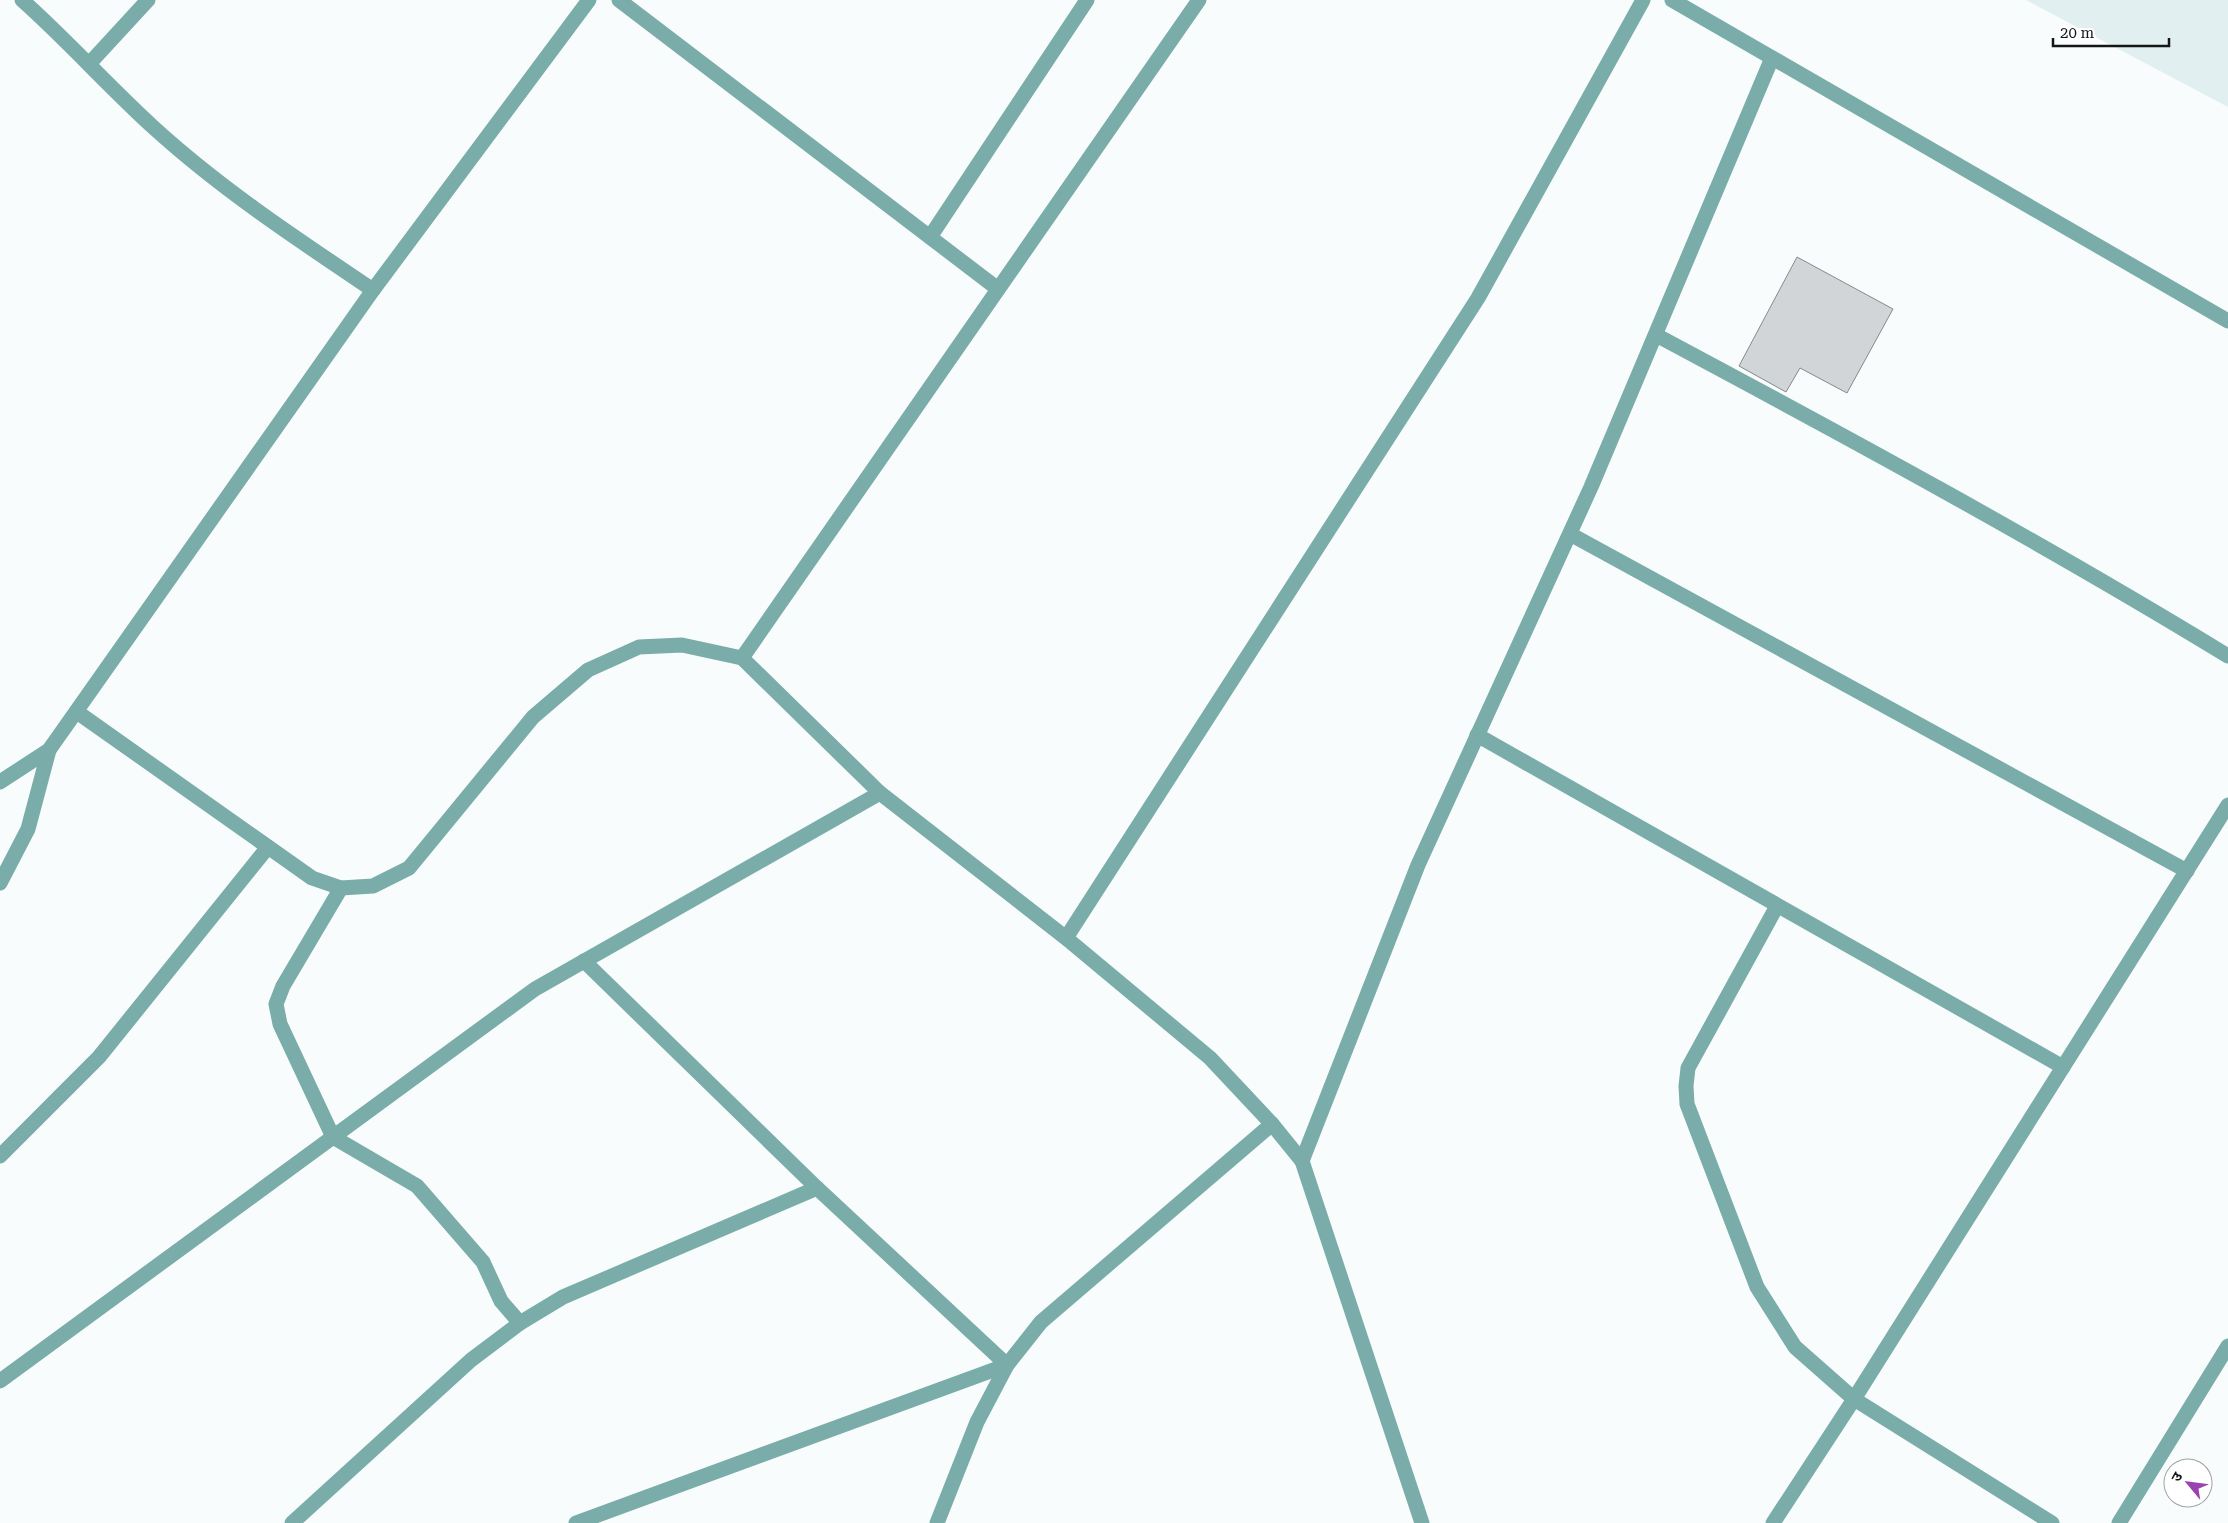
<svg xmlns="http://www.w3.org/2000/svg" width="2228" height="1523" font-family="'Roboto Serif','Noto Sans Devanagari',serif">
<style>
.built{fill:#e1eff1}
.building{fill:#d1d5d7;stroke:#878a8c}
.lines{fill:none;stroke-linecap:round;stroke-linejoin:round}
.minor{stroke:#7aaca9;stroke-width:15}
</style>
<rect width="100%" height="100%" fill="#f8fcfd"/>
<path class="built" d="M 2026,0 L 2228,0 L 2228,107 Z"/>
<path class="building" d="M 1797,257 L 1893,309 L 1847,393 L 1800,368 L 1786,392 L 1739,366 Z"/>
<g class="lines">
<g class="minor">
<path d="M 22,0 C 68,41 108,86 153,127 C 221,189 297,239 373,290"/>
<path d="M 619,0 L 998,289"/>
<path d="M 1672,0 L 2228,321"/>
<path d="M 89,64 L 148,0"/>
<path d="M 930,237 L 1087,0"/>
<path d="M 1656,335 C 1849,438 2041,542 2228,656"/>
<path d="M 1570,534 L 2187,871"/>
<path d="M 742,658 L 1199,0"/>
<path d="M 77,712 L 312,878 L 341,888 L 373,886 L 409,868 L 533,717 L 588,670 L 639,647 L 682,645 L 742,658 L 880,793 L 1066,938 L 1210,1058 L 1272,1124 L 1302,1161 L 1422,1523"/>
<path d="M 1477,735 L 2063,1067"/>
<path d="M 0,782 L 49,750 L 373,290 L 589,0"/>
<path d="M 0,883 L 28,829 L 49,750"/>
<path d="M 341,888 L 283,986 L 276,1004 L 280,1024 L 333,1137 L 417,1186 L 483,1262 L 501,1301 L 520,1323"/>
<path d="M 1777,906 L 1688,1068 L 1686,1086 L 1687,1104 L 1757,1287 L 1795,1347 L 1854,1399 L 2228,805"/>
<path d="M 1066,938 L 1478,298 L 1643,0"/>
<path d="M 0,1156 L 99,1057 L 268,847"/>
<path d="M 1302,1161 L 1418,865 L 1591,487 L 1772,58"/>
<path d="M 0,1381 L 535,989 L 880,793"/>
<path d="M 292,1523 L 471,1360 L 520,1323 L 563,1297 L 817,1188"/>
<path d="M 576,1523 L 1007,1365 L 817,1188 L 584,961"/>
<path d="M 937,1523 L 977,1422 L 1007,1365 L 1041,1322 L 1272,1124"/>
<path d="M 1773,1523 L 1854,1399 L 2052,1523"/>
<path d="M 2119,1523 L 2228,1346"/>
</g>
</g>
<g transform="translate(2188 1483) rotate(299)"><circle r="24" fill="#ffffff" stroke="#a1a2a2"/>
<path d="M0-4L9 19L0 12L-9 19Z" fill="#9a43b0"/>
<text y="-8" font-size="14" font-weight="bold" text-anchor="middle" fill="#141616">उ</text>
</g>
<path d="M2053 38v8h116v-8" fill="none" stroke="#141616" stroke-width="2.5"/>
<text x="2060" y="38" font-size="15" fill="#141616" stroke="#ffffff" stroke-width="4" paint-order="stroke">20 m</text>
</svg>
